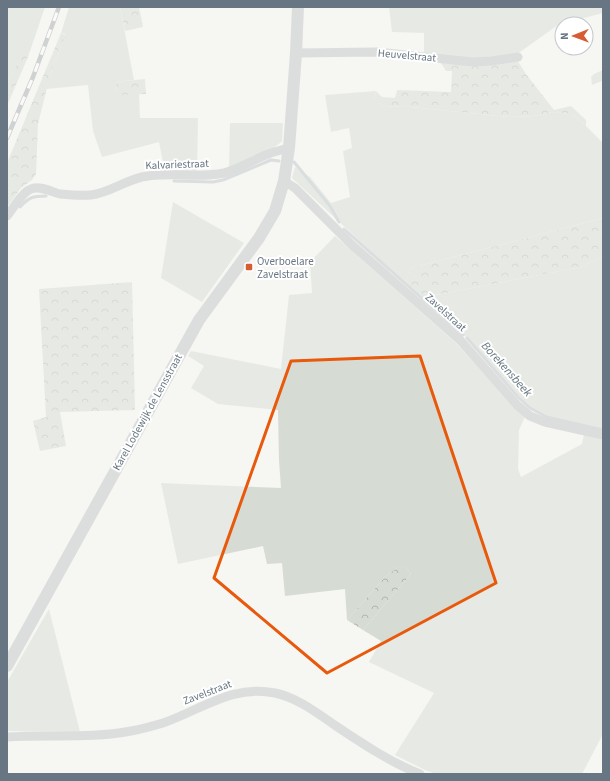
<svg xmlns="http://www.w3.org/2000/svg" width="610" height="781" font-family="'Source Sans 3',sans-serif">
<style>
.grass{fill:#d6dbd3}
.forest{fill:url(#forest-crowns)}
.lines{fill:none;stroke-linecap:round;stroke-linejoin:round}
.stream{stroke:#b9c2c8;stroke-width:3}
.minor{stroke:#bdc2c5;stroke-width:9}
.tertiary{stroke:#bdc2c5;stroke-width:12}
.rail-casing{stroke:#9fa6ab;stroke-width:4.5}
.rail{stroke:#fff;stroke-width:3;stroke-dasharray:9;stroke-linecap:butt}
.marked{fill:none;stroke:#e8590c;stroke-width:3;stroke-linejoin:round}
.poi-dot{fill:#d65c33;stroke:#fff;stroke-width:1.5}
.labels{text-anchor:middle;stroke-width:4;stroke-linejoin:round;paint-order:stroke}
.street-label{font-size:11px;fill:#677682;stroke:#fff}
.poi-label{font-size:11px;fill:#677682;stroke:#fff;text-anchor:start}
.water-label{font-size:12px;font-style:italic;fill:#63777f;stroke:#fff}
</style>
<defs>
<pattern id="forest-crowns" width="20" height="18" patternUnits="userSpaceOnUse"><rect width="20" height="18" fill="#d6dbd3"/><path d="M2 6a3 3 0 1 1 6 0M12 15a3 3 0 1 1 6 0" fill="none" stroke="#b1b6b1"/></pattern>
</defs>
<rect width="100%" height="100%" fill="#f6f6f3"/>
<g class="grass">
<path d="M 7,7 L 45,7 L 28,57 L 23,55 L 7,82 Z"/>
<path d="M 69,7 L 120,7 L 134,80 L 116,82 L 117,94 L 139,93 L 140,118 L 198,118 L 197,173 L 165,172 L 159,142 L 102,157 L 93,131 L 88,85 L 46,89 L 51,72 L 65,34 L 61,33 Z"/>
<path d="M 389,7 L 603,7 L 603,13 L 558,25 L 520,52 L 515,54 L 517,60 L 424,57 L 424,33 L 392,32 Z"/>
<path d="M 603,70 L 603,83 L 602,81 L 592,85 L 591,77 L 594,74 Z"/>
<path d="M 376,91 L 374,101 L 385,107 L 401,106 L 509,117 L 534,116 L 552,112 L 572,114 L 586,126 L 603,143 L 603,218 L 411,268 L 405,283 L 292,178 L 295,167 L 310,177 L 331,203 L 350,197 L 343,151 L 352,148 L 349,128 L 331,132 L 325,95 Z"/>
<path d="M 230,123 L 283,123 L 282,141 C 270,153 246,161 229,169 Z"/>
<path d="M 173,202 L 244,243 L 202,302 L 161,278 Z"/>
<path d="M 335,236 L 456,343 L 512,405 L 525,417 L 519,430 L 518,469 L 521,477 L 582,444 L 584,434 L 603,439 L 603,734 L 582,774 L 436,774 L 425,770 L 395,755 L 434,693 L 369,662 L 381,641 L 363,630 L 411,574 L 405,567 L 398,567 L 384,578 L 347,620 L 345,589 L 285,596 L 282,563 L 267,564 L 263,546 L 178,564 L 161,483 L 281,488 L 279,460 L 278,410 L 218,404 L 191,388 L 204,366 L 188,356 L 191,351 L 281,369 L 289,295 L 312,293 L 310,262 Z"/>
<path d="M 603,256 L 603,430 L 550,417 L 529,407 L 517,397 L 466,337 L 420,298 L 581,267 Z"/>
<path d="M 49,609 L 80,732 L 7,731 L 7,682 Z"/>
</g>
<g class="forest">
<path d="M 120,7 L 139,7 L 143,27 L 125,31 Z"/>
<path d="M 61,33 L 65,35 L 51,72 L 38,124 L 36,174 L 32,180 L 21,188 L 7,207 L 7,163 Z"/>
<path d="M 23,54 L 28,57 L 7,106 L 7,82 Z"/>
<path d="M 424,57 L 517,60 L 526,74 L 554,110 L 571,106 L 586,120 L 586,126 L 572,114 L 552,112 L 534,116 L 509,117 L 401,106 L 385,107 L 374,101 L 376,91 L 382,97 L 395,98 L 397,90 L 451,92 L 452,71 L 446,71 L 441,63 L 425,62 Z"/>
<path d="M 145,79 L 146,94 L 117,95 L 116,82 Z"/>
<path d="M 603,218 L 603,256 L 581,267 L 420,298 L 405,283 L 411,268 Z"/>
<path d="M 132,282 L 135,410 L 60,412 L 66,446 L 40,451 L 33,421 L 46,417 L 39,289 Z"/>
<path d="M 398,567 L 405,567 L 411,574 L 363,630 L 347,620 L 384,578 Z"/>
</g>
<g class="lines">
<g class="stream">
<path d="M 294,162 L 330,206 L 339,222"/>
<path d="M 174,181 L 213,182 L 223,180 L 271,160 L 279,161"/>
<path d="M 20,207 C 29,197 33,196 46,196"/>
<path d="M 344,229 L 463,335"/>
<path d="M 467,338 L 518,397 L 530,408 L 547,417 L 603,430"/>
</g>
<g class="minor">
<path d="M 296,53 L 377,52 L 473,62 L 491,61 L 518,57"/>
<path d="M 284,181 L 295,188 L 352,245 L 460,340 L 517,405 L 530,416 L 545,422 L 603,435"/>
<path d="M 7,216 C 13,209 22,192 31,189 C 39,185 52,192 60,194 C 70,195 81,196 91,195 C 109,193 124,181 142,177 C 169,171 197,179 224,173 C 239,169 253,160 268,154 C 275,151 282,150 289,148"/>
<path d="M 7,737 C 48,734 90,739 131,731 C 142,729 153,726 163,723 C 201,710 232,684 275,693 C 298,698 317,713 336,726 C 363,744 390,762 420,774"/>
</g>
<path class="tertiary" d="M 7,666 L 199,320 L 259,238 L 275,211 L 284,181 L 289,148 L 296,53 L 298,7"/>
<g class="rail-casing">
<path id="rail" d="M 7,138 L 33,77 L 59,7"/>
</g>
<use href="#rail" class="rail"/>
</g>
<path d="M0 0H610V781H0ZM 420,356 L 496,583 L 327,673 L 214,578 L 291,361 Z" fill="#f6f6f3" fill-opacity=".55" fill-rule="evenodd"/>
<path class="marked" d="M 420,356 L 496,583 L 327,673 L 214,578 L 291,361 Z"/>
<rect class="poi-dot" x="245" y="263" width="8" height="8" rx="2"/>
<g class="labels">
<g class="street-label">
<text transform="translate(407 55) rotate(5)" y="4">Heuvelstraat</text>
<text transform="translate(177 164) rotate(-2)" y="4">Kalvariestraat</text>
<text transform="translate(446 312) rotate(42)" y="4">Zavelstraat</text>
<text transform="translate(147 412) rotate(-61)" y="4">Karel Lodewijk de Lensstraat</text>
<text transform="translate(207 692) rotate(-21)" y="4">Zavelstraat</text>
</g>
<g class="poi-label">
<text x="257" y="265">Overboelare<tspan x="257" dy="13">Zavelstraat</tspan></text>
</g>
<g class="water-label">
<text transform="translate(507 369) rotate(48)" y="4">Borekensbeek</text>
</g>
</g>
<rect width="610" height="781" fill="none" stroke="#677682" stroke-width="16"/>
<g transform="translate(574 36) rotate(269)"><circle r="19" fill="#ffffff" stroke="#c2c8cd"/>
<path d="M0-3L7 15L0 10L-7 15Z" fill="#d65c33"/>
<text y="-6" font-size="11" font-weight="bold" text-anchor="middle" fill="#677682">N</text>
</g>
</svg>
